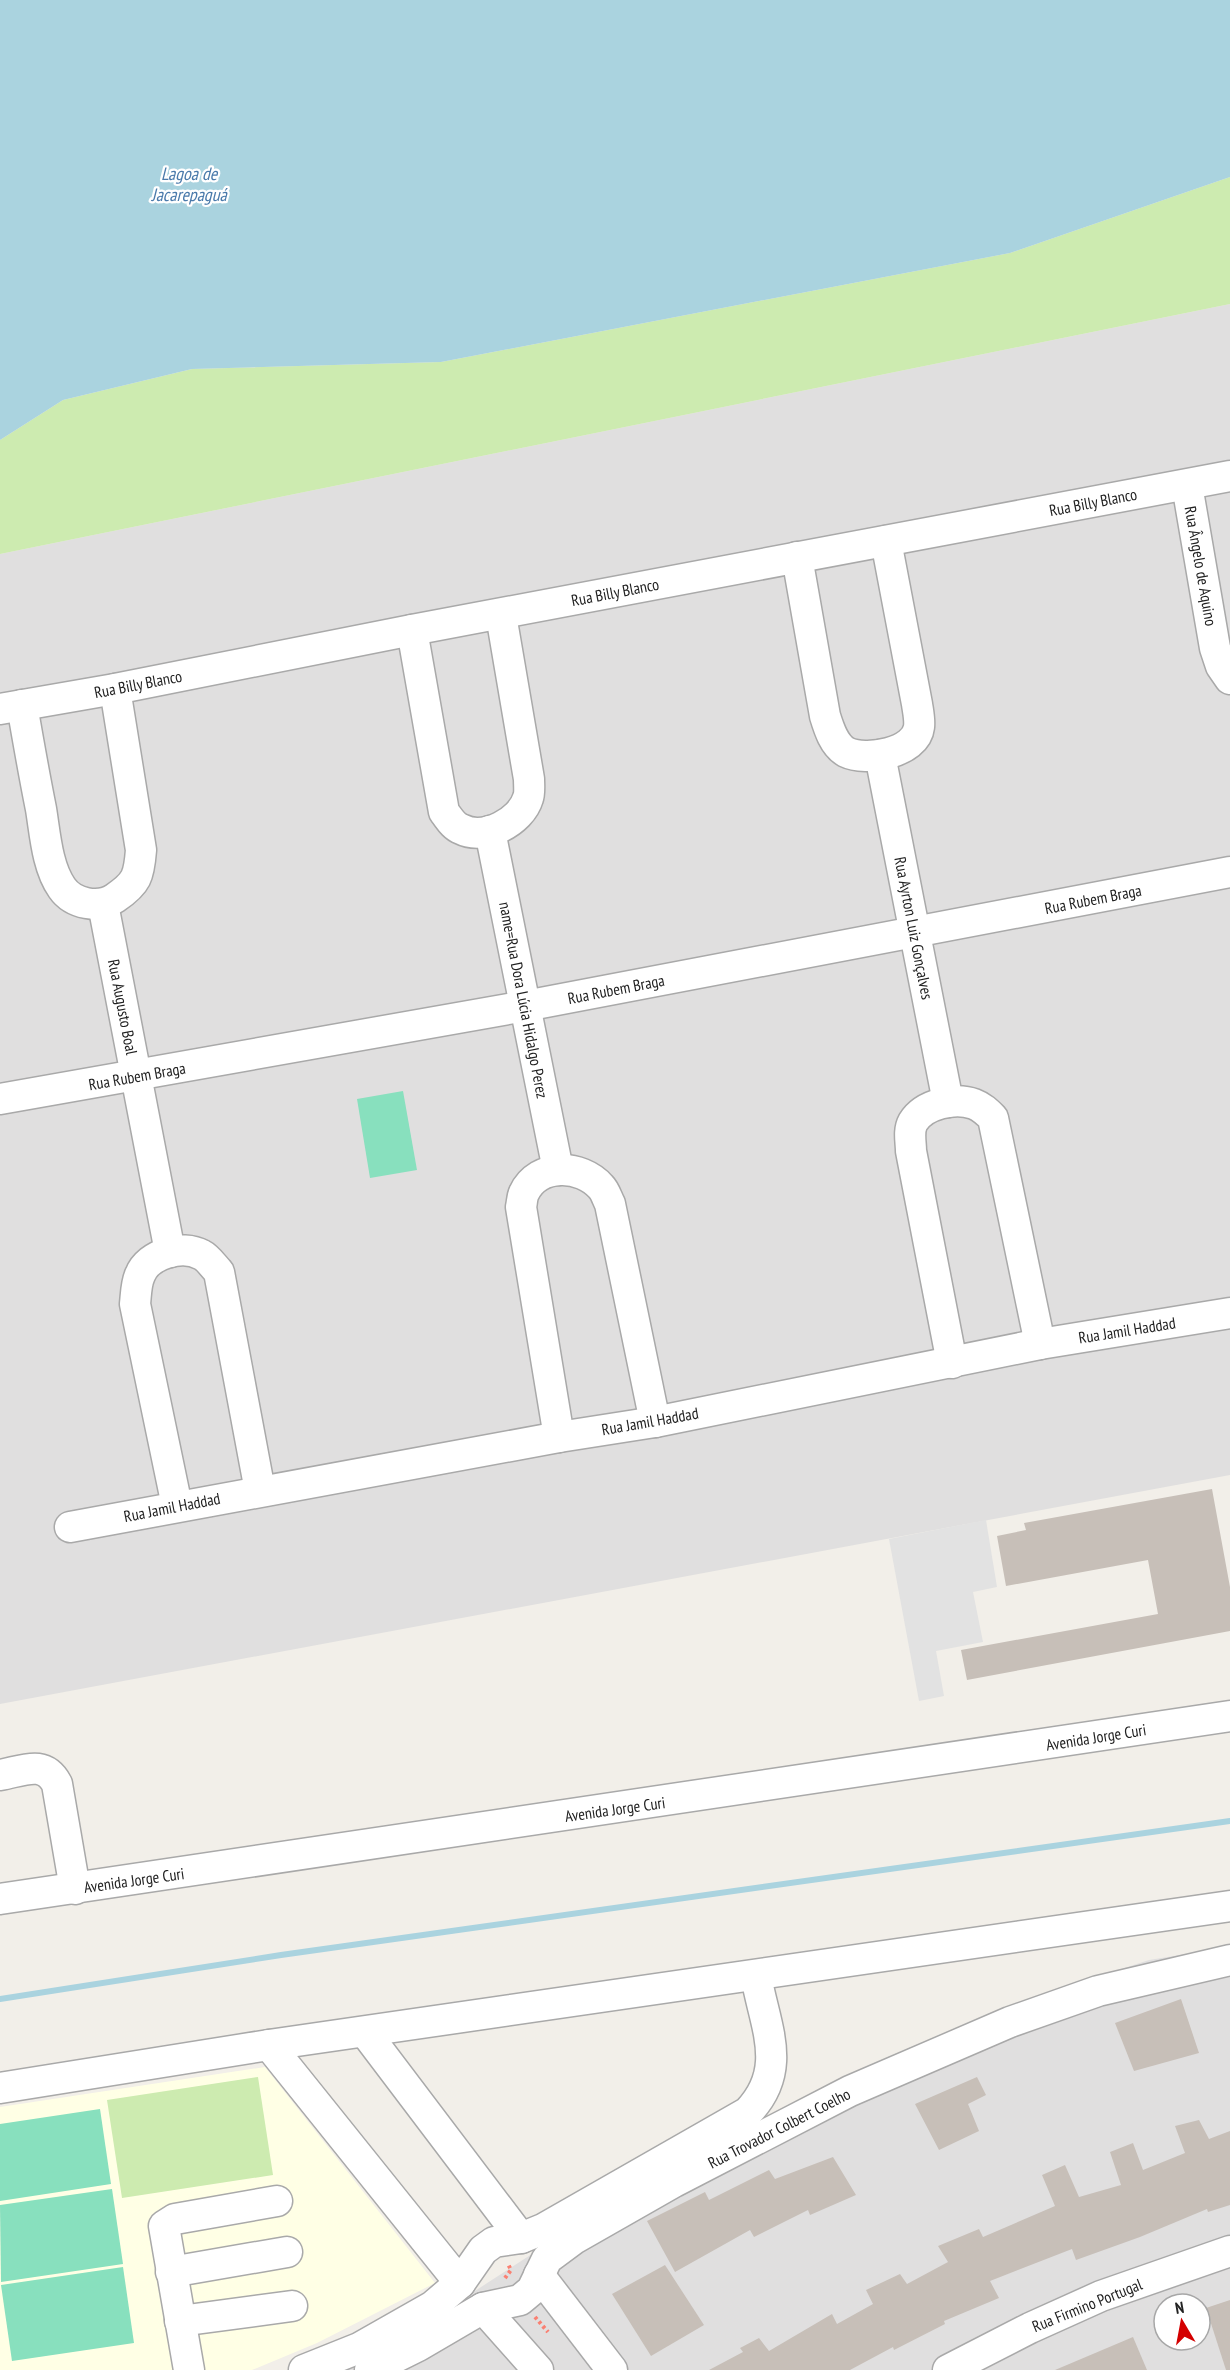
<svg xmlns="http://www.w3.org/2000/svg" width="1230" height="2370" font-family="'PT Sans Narrow',sans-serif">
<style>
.residential{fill:#e0dfdf;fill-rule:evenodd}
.education{fill:#ffffe5}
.grass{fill:#cdebb0}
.pitch{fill:#88e0be}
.parking{fill:#e2e2e2}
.water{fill:#aad3df}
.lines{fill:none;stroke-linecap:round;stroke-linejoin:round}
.stream{stroke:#aad3df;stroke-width:6}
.building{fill:#c7bfb8}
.minor-casing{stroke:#a9a9a9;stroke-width:33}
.path{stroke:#fa8072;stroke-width:4;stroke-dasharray:3 3;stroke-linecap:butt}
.minor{stroke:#fff;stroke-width:30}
.labels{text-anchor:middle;stroke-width:4.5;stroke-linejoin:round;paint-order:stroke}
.street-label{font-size:16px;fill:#222;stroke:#fff}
.water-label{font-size:18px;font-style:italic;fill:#4a7aab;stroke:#fff}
</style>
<rect width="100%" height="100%" fill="#f2efe9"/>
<g class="residential">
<path d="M 1230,304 L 1230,1475 L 0,1704 L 0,554 Z"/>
<path d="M 1230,1947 L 1230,2370 L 337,2370 L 427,2322 L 620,2197 L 766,2117 L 909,2048 L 1060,1989 L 1149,1960 ZM 1164,2304 L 1200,2304 L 1200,2340 L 1164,2340 Z"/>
</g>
<path class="education" d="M 265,2067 L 435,2283 L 317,2343 L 252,2370 L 0,2370 L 0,2107 Z"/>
<g class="grass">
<path d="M 1230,177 L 1230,304 L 0,554 L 0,440 L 63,400 L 192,369 L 441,362 L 1010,253 Z"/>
<path d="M 258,2077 L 273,2175 L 122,2198 L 107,2100 Z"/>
</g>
<g class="pitch">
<path d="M 403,1091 L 417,1170 L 370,1178 L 357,1099 Z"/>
<path d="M 100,2109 L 111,2184 L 0,2201 L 0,2124 Z"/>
<path d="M 112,2189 L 123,2264 L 1,2282 L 0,2205 Z"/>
<path d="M 123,2267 L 134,2343 L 12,2361 L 1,2285 Z"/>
</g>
<path class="parking" d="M 986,1520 L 997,1587 L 973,1592 L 983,1642 L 936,1651 L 944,1696 L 919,1701 L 889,1539 Z"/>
<path class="water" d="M 0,0 L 1230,0 L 1230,177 L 1010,253 L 441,362 L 192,369 L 63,400 L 0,440 Z"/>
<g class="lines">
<path class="stream" d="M 0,1999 L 281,1955 L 1230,1821"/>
</g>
<g class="building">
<path d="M 1212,1489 L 1230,1587 L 1230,1631 L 967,1680 L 961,1650 L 1158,1614 L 1148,1560 L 1006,1586 L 997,1536 L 1026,1530 L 1024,1523 Z"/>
<path d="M 1181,1999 L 1199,2053 L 1134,2071 L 1115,2023 Z"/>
<path d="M 977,2077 L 986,2095 L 968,2104 L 979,2131 L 939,2150 L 915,2104 Z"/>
<path d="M 1199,2120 L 1209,2139 L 1230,2131 L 1230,2205 L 1208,2212 L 1207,2209 L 1140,2237 L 1076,2260 L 1072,2249 L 990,2281 L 999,2298 L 944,2321 L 945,2324 L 894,2350 L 893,2347 L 850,2370 L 709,2370 L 743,2352 L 740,2348 L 759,2338 L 769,2351 L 832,2314 L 837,2324 L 873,2304 L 866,2290 L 900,2274 L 907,2284 L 948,2262 L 938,2246 L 979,2229 L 983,2237 L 1055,2206 L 1042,2175 L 1065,2165 L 1079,2197 L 1121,2185 L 1110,2152 L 1133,2143 L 1143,2170 L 1185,2153 L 1175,2126 Z"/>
<path d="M 833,2157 L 856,2195 L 810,2215 L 808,2210 L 754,2237 L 750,2230 L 675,2272 L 647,2221 L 705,2192 L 709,2200 L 769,2170 L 775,2179 Z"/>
<path d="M 665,2265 L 704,2325 L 651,2356 L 612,2294 Z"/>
<path d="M 1230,2300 L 1230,2370 L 1226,2370 L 1206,2308 Z"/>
<path d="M 1133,2337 L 1147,2370 L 1055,2370 Z"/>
</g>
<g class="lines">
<g class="minor-casing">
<g id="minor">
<path d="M 1187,485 L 1215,648 L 1221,666 L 1230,679"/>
<path d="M 797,557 L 825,716 C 829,729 834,745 846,752 C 866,762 916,753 919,727 C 920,720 918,711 917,704 L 886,541"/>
<path d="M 412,630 L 444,812 C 449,818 453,826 461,829 C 484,841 521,822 528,798 C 530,793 529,785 529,779 L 501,615"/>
<path d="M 22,705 C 28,740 34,774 41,809 C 45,833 47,867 62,888 C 73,904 99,909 115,898 C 137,883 139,876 141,850 L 115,689"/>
<path d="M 0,709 L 115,689 L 412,630 L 1230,476"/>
<path d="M 880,755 L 948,1102"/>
<path d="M 490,831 L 558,1170"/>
<path d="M 103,904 L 170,1252"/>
<path d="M 0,1099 L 525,1006 L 1230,872"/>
<path d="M 952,1363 L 911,1151 C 911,1142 908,1131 913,1122 C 924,1104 955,1097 974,1104 C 982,1107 987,1112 993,1118 L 1040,1344"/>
<path d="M 559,1437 L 521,1207 C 522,1203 522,1197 524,1193 C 538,1163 581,1164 601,1187 C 605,1191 607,1198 610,1204 L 655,1422"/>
<path d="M 177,1506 L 135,1304 C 136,1295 136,1283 140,1275 C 148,1254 182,1244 202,1255 C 208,1258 214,1267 219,1272 L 260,1491"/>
<path d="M 70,1527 L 559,1437 L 655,1422 L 1040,1344 L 1230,1313"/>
<path d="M 0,1775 C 23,1771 44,1759 57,1784 L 75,1889"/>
<path d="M 0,1899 L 1230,1716"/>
<path d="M 365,2032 L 521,2238"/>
<path d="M 269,2045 L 460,2283"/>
<path d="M 0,2088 L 269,2045 L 1230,1906"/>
<path d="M 171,2272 L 287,2252"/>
<path d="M 539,2275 L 612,2370"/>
<path d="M 483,2308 L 538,2370"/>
<path d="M 180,2321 L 292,2306"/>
<path d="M 189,2370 L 164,2226 L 175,2219 L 277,2201"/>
<path d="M 304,2370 L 359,2348 L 433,2306 L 460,2283 L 483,2250 L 494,2242 L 521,2238 L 543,2229 L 748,2112 C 789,2069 765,2027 756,1976"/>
<path d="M 370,2370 L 418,2346 L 483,2308 L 520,2300 L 532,2290 L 547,2259 L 574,2239 L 674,2182 L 850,2091 L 1010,2022 L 1098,1991 L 1230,1960"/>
<path d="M 948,2370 L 1030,2328 L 1101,2296 L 1230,2251"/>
</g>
</g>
<g class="path">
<path d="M 505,2278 L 511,2270 L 508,2264"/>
<path d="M 535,2317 L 548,2332"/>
</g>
<use href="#minor" class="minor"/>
</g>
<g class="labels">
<g class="street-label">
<text transform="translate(1093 502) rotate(-11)" y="6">Rua Billy Blanco</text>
<text transform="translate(1201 566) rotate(80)" y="6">Rua Ângelo de Aquino</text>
<text transform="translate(615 592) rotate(-11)" y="6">Rua Billy Blanco</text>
<text transform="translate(138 684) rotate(-11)" y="6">Rua Billy Blanco</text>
<text transform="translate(1093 899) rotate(-11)" y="6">Rua Rubem Braga</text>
<text transform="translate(914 928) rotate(79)" y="6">Rua Ayrton Luiz Gonçalves</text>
<text transform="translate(616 989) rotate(-11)" y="6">Rua Rubem Braga</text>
<text transform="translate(524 1000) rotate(79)" y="6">name=Rua Dora Lúcia Hidalgo Perez</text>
<text transform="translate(123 1007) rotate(79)" y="6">Rua Augusto Boal</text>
<text transform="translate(137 1076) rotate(-10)" y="6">Rua Rubem Braga</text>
<text transform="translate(1127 1330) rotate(-9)" y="6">Rua Jamil Haddad</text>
<text transform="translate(650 1421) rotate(-10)" y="6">Rua Jamil Haddad</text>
<text transform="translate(172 1507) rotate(-11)" y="6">Rua Jamil Haddad</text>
<text transform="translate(1096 1737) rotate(-9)" y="6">Avenida Jorge Curi</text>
<text transform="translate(615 1809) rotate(-8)" y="6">Avenida Jorge Curi</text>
<text transform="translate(134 1880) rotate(-8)" y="6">Avenida Jorge Curi</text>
<text transform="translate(779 2128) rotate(-27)" y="6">Rua Trovador Colbert Coelho</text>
<text transform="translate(1087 2305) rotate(-22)" y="6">Rua Firmino Portugal</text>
</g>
<g class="water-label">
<text x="189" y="180">Lagoa de<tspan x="189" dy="21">Jacarepaguá</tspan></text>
</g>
</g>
<g transform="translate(1182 2322) rotate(350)"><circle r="28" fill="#ffffff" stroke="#a7a7a7" stroke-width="1.5"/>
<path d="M0-4.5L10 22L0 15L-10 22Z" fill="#d40000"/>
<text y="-9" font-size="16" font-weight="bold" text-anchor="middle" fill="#222222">N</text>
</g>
</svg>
